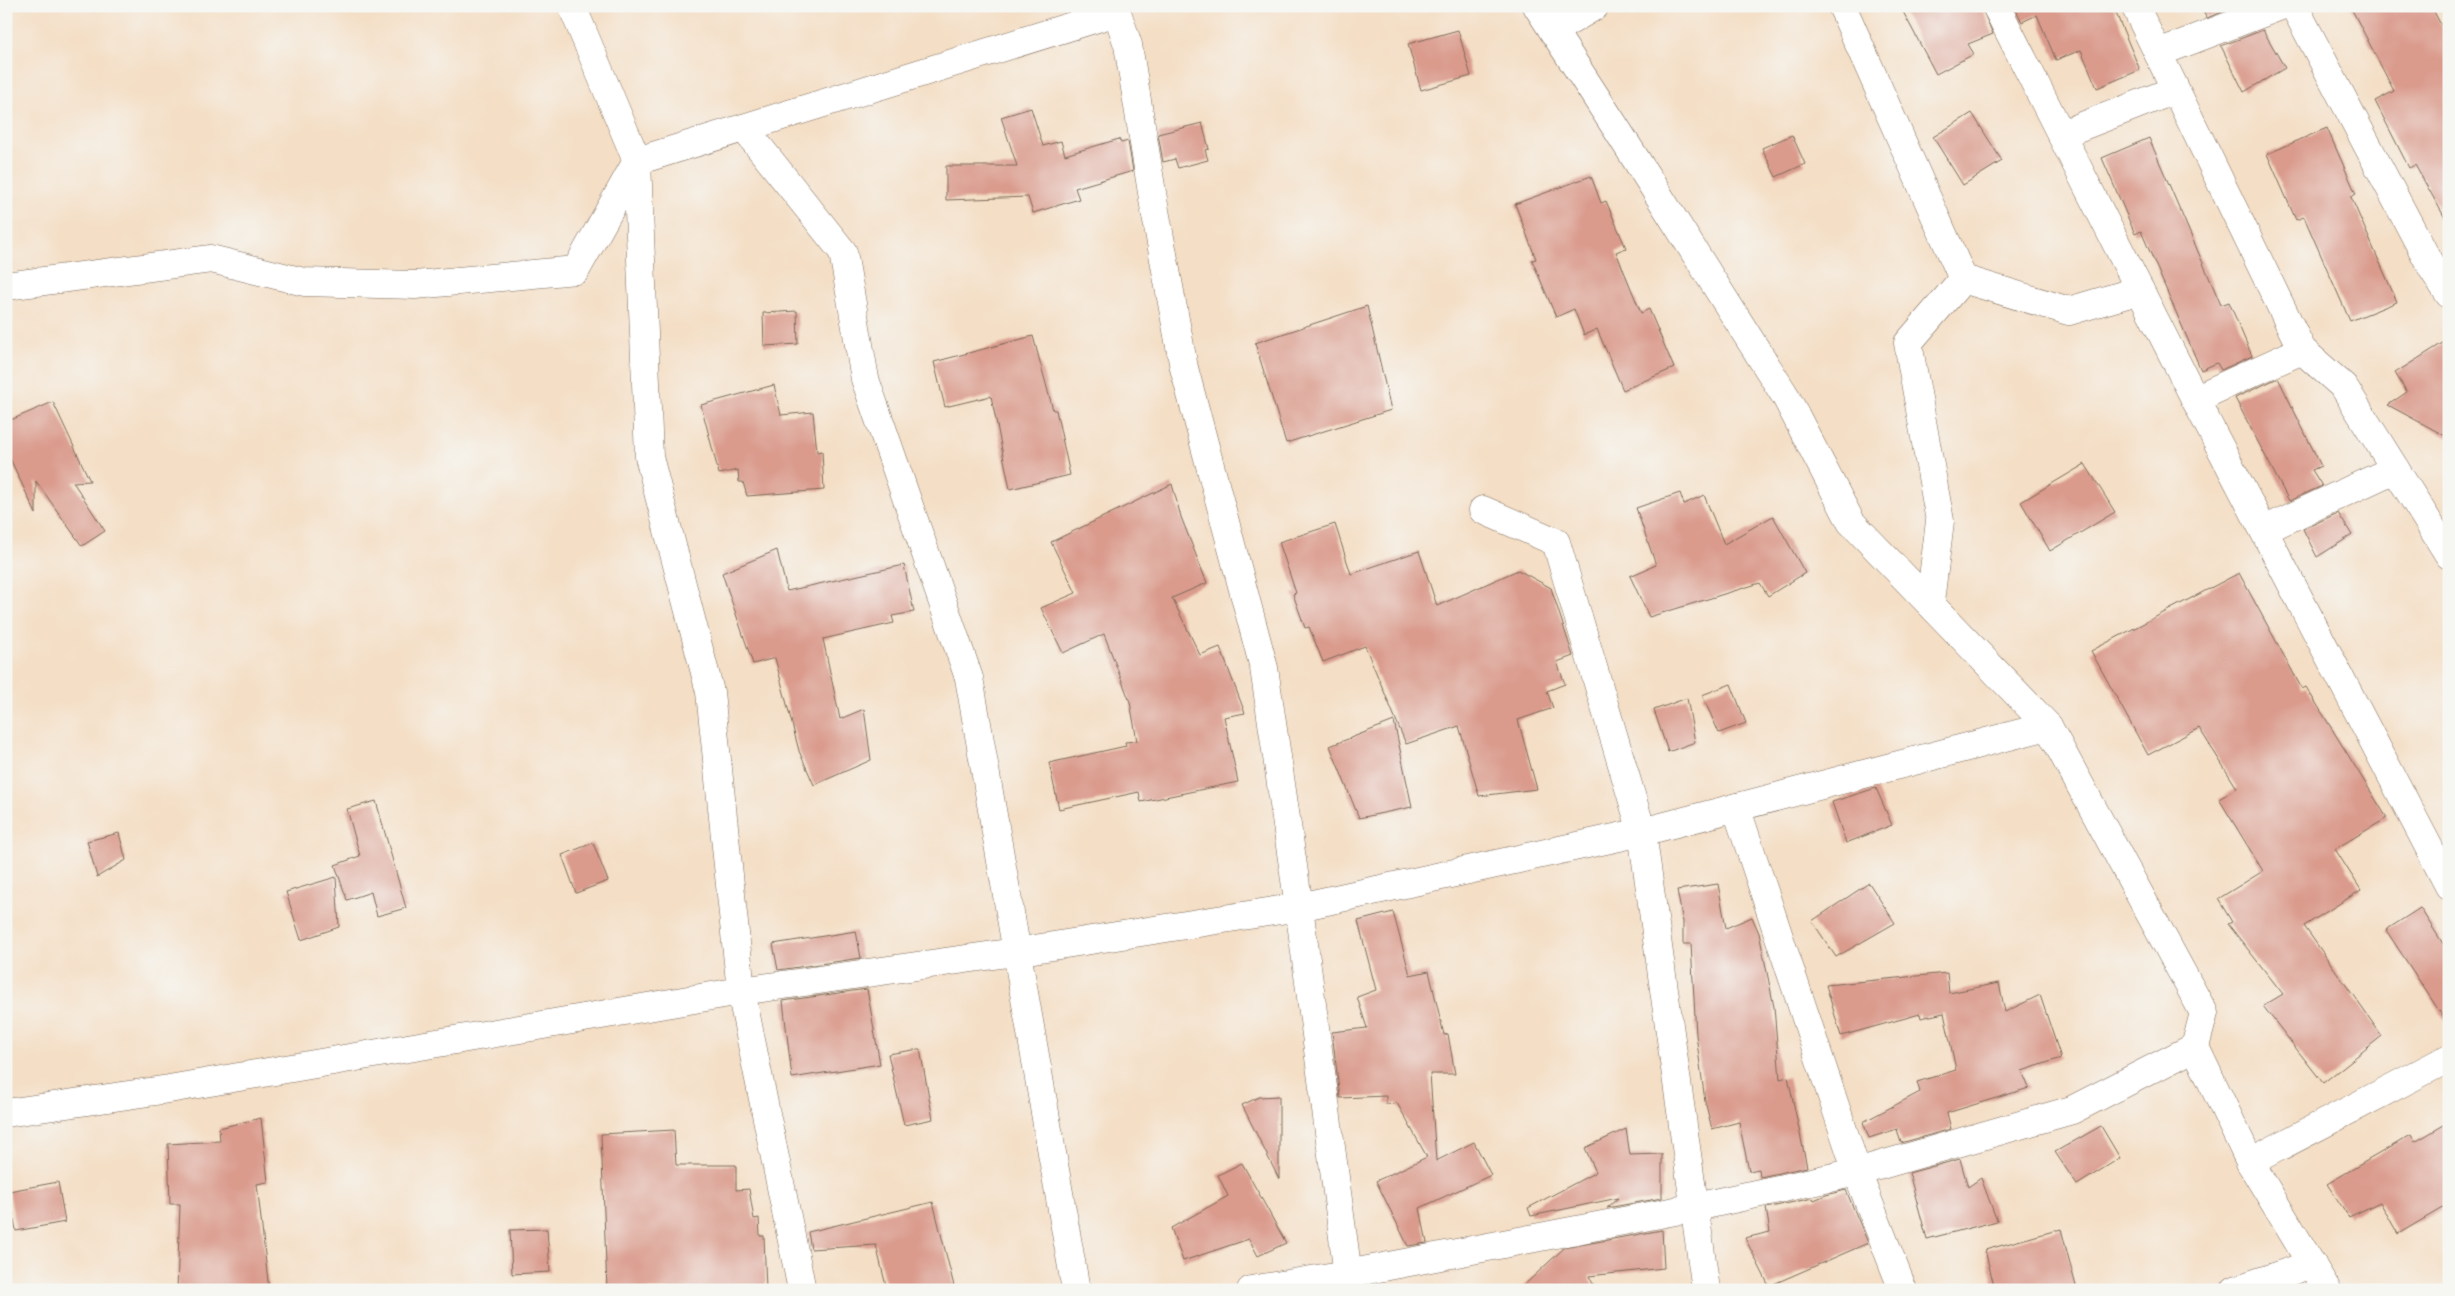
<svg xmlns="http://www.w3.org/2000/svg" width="2455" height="1296" font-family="Pangolin,sans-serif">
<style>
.building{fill:#da9b8d}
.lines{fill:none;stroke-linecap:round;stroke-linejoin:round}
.minor-casing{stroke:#7c6958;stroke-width:29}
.minor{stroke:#fff;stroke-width:28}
</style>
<rect width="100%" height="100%" fill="#f6f6f2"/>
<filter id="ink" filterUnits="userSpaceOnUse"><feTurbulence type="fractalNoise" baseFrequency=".02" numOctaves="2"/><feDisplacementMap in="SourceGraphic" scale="10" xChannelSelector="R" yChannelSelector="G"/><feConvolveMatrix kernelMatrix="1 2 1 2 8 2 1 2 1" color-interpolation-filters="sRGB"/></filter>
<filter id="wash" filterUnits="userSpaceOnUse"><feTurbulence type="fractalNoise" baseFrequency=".0096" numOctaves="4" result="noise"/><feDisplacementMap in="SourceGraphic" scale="20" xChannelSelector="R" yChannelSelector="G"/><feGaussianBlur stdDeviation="1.12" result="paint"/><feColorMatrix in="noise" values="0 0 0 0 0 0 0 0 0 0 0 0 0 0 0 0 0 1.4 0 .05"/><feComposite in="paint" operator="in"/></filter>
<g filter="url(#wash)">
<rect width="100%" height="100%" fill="#f4dec5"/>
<g id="blocks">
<g class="building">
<path d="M 1900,6 L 1981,6 L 1993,34 L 1968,44 L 1974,54 L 1936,74 Z"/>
<path d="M 2014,6 L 2113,6 L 2140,70 L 2097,88 L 2081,50 L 2056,60 L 2037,15 L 2022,22 Z"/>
<path d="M 2201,6 L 2237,6 L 2207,18 Z"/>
<path d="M 2350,6 L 2431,6 L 2449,40 L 2449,225 L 2415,165 L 2409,168 L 2375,101 L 2394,91 Z"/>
<path d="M 1458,30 L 1471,76 L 1421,90 L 1408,44 Z"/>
<path d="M 2263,30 L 2285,68 L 2244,92 L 2221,46 Z"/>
<path d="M 1031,108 L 1043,146 L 1061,141 L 1065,155 L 1119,139 L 1121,143 L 1128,141 L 1133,171 L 1075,188 L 1079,199 L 1033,213 L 1028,197 L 946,200 L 946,166 L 1017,166 L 1001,117 Z"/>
<path d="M 1972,113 L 2002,161 L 1963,185 L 1933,137 Z"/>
<path d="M 1202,123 L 1209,149 L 1205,150 L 1208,160 L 1178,168 L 1175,159 L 1163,162 L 1158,134 Z"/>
<path d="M 2327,128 L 2356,194 L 2351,197 L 2397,302 L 2350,321 L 2304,217 L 2296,220 L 2267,154 Z"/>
<path d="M 1792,135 L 1805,164 L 1776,177 L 1762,148 Z"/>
<path d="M 2149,138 L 2221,305 L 2229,302 L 2252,356 L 2221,370 L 2217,363 L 2201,370 L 2141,231 L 2135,234 L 2102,158 Z"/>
<path d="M 1591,176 L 1601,203 L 1606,201 L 1626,248 L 1616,252 L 1641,313 L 1649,309 L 1674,368 L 1623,390 L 1597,329 L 1584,335 L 1574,309 L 1556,317 L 1532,260 L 1536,259 L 1515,204 Z"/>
<path d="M 1367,306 L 1391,410 L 1286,443 L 1255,343 Z"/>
<path d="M 797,311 L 798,344 L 764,346 L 763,313 Z"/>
<path d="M 1033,336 L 1053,410 L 1056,410 L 1070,475 L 1010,489 L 991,396 L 945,407 L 934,362 Z"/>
<path d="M 2449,339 L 2449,438 L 2388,405 L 2407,392 L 2395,373 Z"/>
<path d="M 2278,378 L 2321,466 L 2312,470 L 2322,486 L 2289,501 L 2235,398 Z"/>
<path d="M 774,385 L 781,415 L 813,412 L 817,452 L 822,451 L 824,490 L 747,496 L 743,482 L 739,482 L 738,470 L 719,474 L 701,405 Z"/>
<path d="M 53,402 L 90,481 L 73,482 L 105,531 L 82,546 L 36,481 L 36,514 L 6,450 L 6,422 Z"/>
<path d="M 2085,464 L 2115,512 L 2050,551 L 2021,502 Z"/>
<path d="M 1172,484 L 1181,517 L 1207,583 L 1172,598 L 1200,655 L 1220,647 L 1245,713 L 1224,717 L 1238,782 L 1141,802 L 1139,792 L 1059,809 L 1049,763 L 1126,746 L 1125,742 L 1137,741 L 1130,702 L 1104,634 L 1063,653 L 1041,608 L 1076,593 L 1051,542 Z"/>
<path d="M 1680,493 L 1684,504 L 1704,495 L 1724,544 L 1773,516 L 1805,573 L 1768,596 L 1760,583 L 1649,617 L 1630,576 L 1656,565 L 1636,508 Z"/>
<path d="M 2338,513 L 2352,535 L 2317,557 L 2303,529 Z"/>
<path d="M 1335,524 L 1351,574 L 1419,551 L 1437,606 L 1518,570 L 1551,588 L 1573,656 L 1557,662 L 1565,684 L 1547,691 L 1553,708 L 1518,720 L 1537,789 L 1479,796 L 1459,726 L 1406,744 L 1365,646 L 1323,662 L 1309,627 L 1305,628 L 1293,594 L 1296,593 L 1279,542 Z"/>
<path d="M 777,550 L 787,591 L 904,565 L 914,612 L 892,616 L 894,623 L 823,639 L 840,719 L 864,709 L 871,760 L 814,785 L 799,751 L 775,658 L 753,664 L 722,573 Z"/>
<path d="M 2239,573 L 2302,689 L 2306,687 L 2387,818 L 2335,849 L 2361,890 L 2304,926 L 2382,1036 L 2323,1083 L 2263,1006 L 2283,994 L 2228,924 L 2232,922 L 2218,899 L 2263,871 L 2219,799 L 2237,788 L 2199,728 L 2148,755 L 2091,651 Z"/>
<path d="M 1731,684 L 1746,723 L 1719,733 L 1702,695 Z"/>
<path d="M 1687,698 L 1695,742 L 1668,752 L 1654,710 Z"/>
<path d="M 1394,721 L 1412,807 L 1359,818 L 1330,746 Z"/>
<path d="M 1876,788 L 1892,825 L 1846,843 L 1832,802 Z"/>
<path d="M 376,801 L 406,908 L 377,916 L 371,892 L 347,900 L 335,865 L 360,856 L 347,809 Z"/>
<path d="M 119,833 L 126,860 L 97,877 L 87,841 Z"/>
<path d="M 593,843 L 608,881 L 576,893 L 562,855 Z"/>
<path d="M 336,877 L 339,927 L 301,940 L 286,892 Z"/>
<path d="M 1869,883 L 1895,923 L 1836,957 L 1812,921 Z"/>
<path d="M 1718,884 L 1726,928 L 1752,917 L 1759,933 L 1774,1007 L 1780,1079 L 1788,1077 L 1807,1167 L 1760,1177 L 1759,1169 L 1749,1171 L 1739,1122 L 1712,1129 L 1705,1101 L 1696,1035 L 1691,944 L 1683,944 L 1683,922 L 1677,890 Z"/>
<path d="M 2420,908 L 2449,953 L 2449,1026 L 2386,930 Z"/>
<path d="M 1393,912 L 1410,975 L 1429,971 L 1444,1035 L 1448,1034 L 1455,1074 L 1430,1074 L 1436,1161 L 1474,1142 L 1491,1175 L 1420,1208 L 1427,1243 L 1408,1246 L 1376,1181 L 1427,1157 L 1397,1103 L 1386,1104 L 1386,1096 L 1340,1098 L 1332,1032 L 1367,1028 L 1357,997 L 1376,990 L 1358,921 Z"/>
<path d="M 856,931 L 861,958 L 778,970 L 773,944 Z"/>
<path d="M 1947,973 L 1949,993 L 1999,983 L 2005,1012 L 2040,995 L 2061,1058 L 2022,1071 L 2029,1088 L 1947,1113 L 1951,1129 L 1901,1143 L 1897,1129 L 1869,1138 L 1863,1122 L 1920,1092 L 1917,1082 L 1956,1070 L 1944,1013 L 1921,1018 L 1920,1014 L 1841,1036 L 1826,985 Z"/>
<path d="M 867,989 L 880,1064 L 792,1078 L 783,1001 Z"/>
<path d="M 920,1049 L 933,1119 L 904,1125 L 888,1054 Z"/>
<path d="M 1279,1096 L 1279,1179 L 1242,1105 L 1259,1097 Z"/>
<path d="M 261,1118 L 268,1182 L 257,1184 L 269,1290 L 177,1290 L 180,1204 L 170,1204 L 168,1144 L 220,1141 L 219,1128 Z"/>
<path d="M 2449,1122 L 2449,1204 L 2398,1234 L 2380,1202 L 2349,1217 L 2327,1184 L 2411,1135 L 2415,1142 Z"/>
<path d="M 2101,1126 L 2120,1158 L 2077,1185 L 2055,1152 Z"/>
<path d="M 1626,1129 L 1630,1155 L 1662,1154 L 1662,1198 L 1607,1208 L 1618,1198 L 1531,1216 L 1528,1208 L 1596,1172 L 1585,1148 Z"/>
<path d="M 674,1130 L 676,1165 L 736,1165 L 736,1190 L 749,1189 L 754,1219 L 759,1218 L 760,1236 L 764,1236 L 766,1290 L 607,1290 L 601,1134 Z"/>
<path d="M 1960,1159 L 1968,1187 L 1981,1178 L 1997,1221 L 1927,1239 L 1909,1173 Z"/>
<path d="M 1242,1163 L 1286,1243 L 1258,1256 L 1249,1239 L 1183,1261 L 1171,1228 L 1228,1196 L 1218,1175 Z"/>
<path d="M 58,1182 L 65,1222 L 16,1231 L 9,1191 Z"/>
<path d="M 1846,1190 L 1868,1243 L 1769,1286 L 1745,1238 L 1770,1232 L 1766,1208 L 1813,1198 L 1814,1200 L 1826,1195 Z"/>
<path d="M 933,1202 L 955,1290 L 887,1290 L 876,1245 L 811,1249 L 808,1232 Z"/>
<path d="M 547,1229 L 550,1272 L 512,1274 L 510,1230 Z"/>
<path d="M 2061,1229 L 2077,1290 L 1995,1290 L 1985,1250 Z"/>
<path d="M 1662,1230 L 1664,1268 L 1589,1276 L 1596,1290 L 1519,1290 L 1564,1248 Z"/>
</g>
</g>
</g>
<g filter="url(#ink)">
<use href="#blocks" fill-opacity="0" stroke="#7c6958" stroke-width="1"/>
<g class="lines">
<g class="minor-casing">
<g id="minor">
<path d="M 572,6 L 637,161 L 1117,12"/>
<path d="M 1115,6 L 1128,45 L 1154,205 L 1184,368 L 1264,668 L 1299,907 L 1350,1290"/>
<path d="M 1537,6 L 1618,131 L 1786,397 L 1851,522 L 2048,726 L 2204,1013 L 2195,1047 L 2250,1162 L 2327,1290"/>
<path d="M 1842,6 L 1963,279 L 2069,311 L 2140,290"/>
<path d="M 1996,6 L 2195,399 L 2449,886"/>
<path d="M 2135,6 L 2302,350 L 2344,387 L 2449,555"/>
<path d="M 2294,6 L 2432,268 L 2449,294"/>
<path d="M 1553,31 L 1595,6"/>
<path d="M 2158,53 L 2281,6"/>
<path d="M 744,128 L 843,252 L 865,379 L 969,678 L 1076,1290"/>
<path d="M 2062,134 L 2175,90"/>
<path d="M 637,161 L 649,457 L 710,692 L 741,991 L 802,1290"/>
<path d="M 6,286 L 211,259 L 304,282 L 415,285 L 576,270 L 637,161"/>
<path d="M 2195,399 L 2302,350"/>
<path d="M 1483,510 L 1556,542 L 1642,832 L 1706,1290"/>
<path d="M 2264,530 L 2395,469"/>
<path d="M 1930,602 L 1940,521 L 1908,343 L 1963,279"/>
<path d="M 1736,807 L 1857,1172 L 1903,1290"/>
<path d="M 6,1113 L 169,1089 L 741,991 L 1015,952 L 1299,907 L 1642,832 L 2048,726"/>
<path d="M 2250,1162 L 2449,1058"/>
<path d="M 1251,1290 L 1347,1274 L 1696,1207 L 1857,1172 L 2072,1110 L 2195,1047"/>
<path d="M 2235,1290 L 2312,1264"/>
</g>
</g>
<use href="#minor" class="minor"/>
</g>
</g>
<rect width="2455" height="1296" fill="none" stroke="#f6f6f2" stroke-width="25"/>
</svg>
